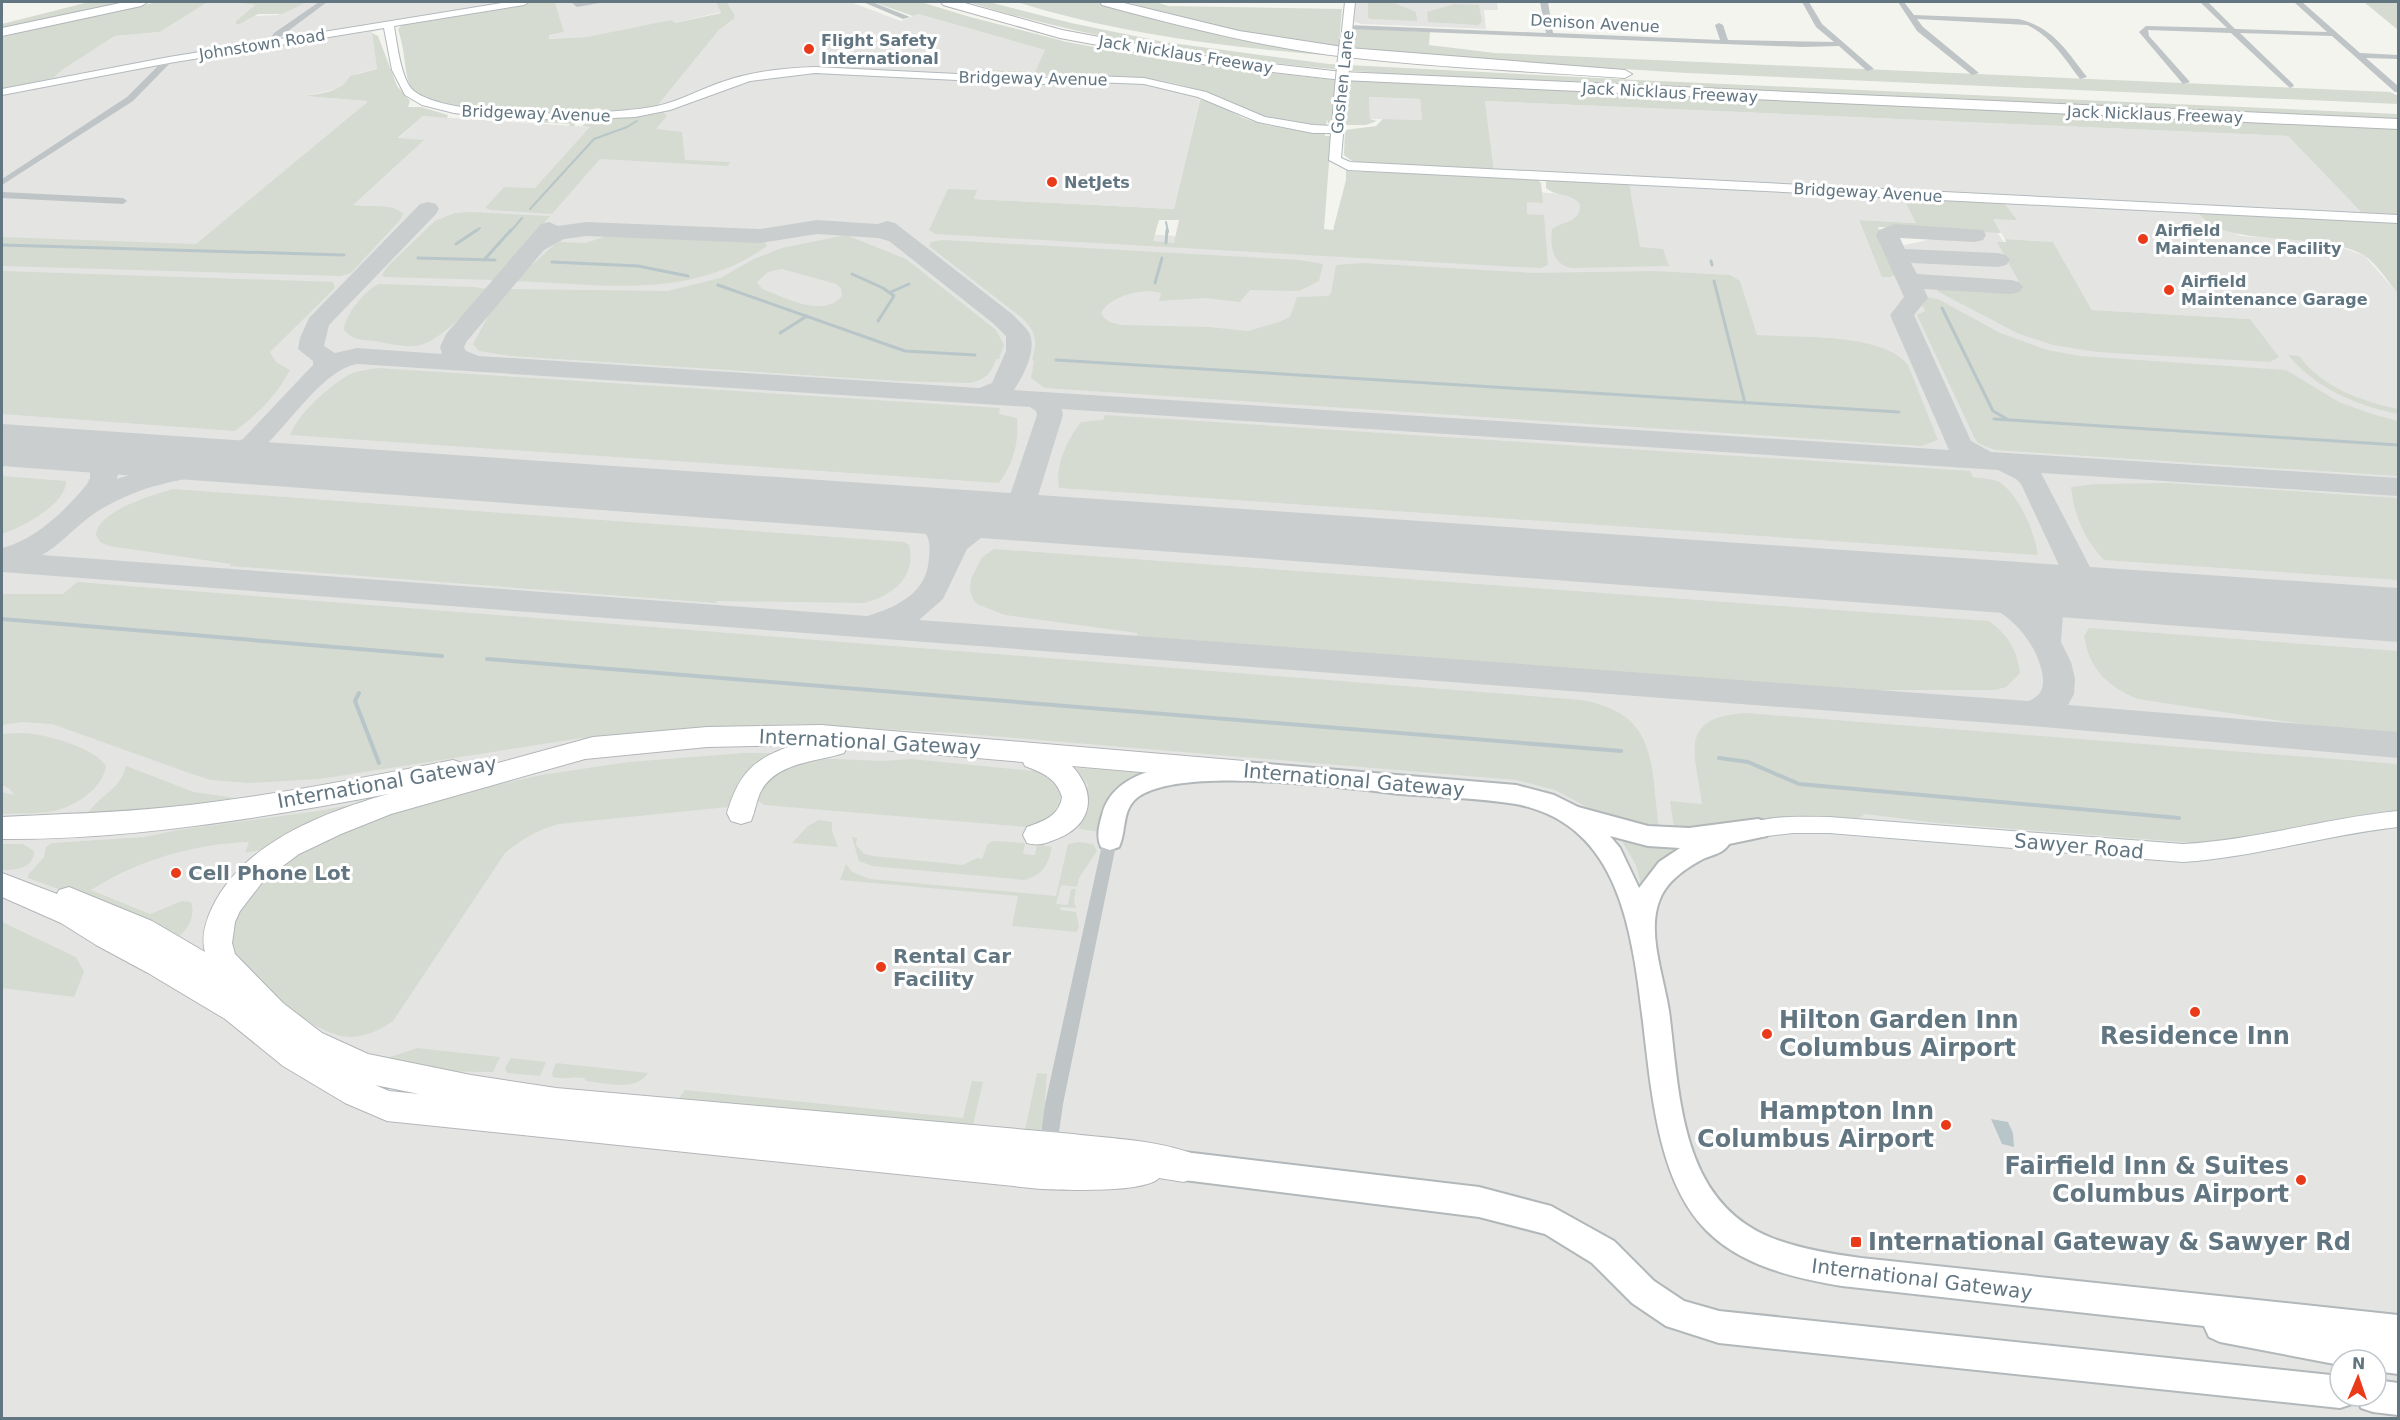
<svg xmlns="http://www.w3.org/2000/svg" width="2400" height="1420" font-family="'DejaVu Sans',sans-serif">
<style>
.built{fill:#e4e5e3;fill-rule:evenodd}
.green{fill:#d5dbd0;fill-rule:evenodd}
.water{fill:#b8c6c9}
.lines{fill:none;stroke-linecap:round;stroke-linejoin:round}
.stream-far2{stroke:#b8c6c9;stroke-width:2}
.stream-far1{stroke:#b8c6c9;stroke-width:3}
.stream{stroke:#b8c6c9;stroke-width:4}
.taxiway{fill:#cacece;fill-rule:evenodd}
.runway{fill:#cacece;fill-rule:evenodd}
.secondary-casing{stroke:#b3b9bd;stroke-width:2}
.primary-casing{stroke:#b2b7ba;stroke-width:4}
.highway-casing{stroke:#b2b6b9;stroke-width:2}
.street{fill:#bfc4c6;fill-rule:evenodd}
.secondary{fill:#fff;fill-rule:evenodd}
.primary{fill:#fff;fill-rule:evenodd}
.highway{fill:#fff;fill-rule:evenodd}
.secondary-bridge-casing{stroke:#b3b9bd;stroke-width:14;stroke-linecap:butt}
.secondary-bridge{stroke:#fff;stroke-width:12}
.poi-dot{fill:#e93b1a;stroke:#fff;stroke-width:2}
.labels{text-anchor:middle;stroke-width:6;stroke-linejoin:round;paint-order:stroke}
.far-street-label{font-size:16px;fill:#627682;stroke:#fff}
.far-poi-label{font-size:16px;font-weight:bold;fill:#627682;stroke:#fff;text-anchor:start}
.street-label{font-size:20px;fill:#627682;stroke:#fff}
.poi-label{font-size:20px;font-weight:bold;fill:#627682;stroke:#fff;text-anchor:start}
.near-poi-label{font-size:24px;font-weight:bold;fill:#627682;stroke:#fff;text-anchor:start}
</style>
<rect width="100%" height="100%" fill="#f4f4ef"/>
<g class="built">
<path d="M 208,2 L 234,2 L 255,5 L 236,21 L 240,24 L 254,16 L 277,15 L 307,2 L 520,2 L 520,4 L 407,22 L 372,32 L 377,69 L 359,73 L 338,89 L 304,96 L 367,101 L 366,103 L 197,244 L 423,141 L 398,139 L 423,116 L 591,127 L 667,116 L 658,105 L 719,30 L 732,21 L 734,14 L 727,2 L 850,2 L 901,21 L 918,14 L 1046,50 L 1035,72 L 993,70 L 992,73 L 1046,78 L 1094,76 L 1135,77 L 1159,80 L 1202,90 L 1174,209 L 974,199 L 962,224 L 1526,255 L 1516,190 L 1583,196 L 1629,183 L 1495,176 L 1485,101 L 2288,136 L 2369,220 L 2199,214 L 2204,221 L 2241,236 L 2325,241 L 2365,256 L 2398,294 L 2398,1418 L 2,1418 L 2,89 L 53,78 L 62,70 L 115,36 L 160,32 ZM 1904,197 L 2017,219 L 1993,219 L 2005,239 L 2053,242 L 2092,310 L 2249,319 L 2072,344 L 1993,226 L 1872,252 L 1859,220 L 1917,223 ZM 2340,1360 L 2376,1360 L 2376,1396 L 2340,1396 Z"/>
<path d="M 555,2 L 716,2 L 721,12 L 675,23 L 587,37 L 548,39 L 548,35 L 564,32 Z"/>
<path d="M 1355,2 L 1497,2 L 1498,10 L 1484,10 L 1486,29 L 1361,24 L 1353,21 Z"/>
<path d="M 1369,97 L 1420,99 L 1422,120 L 1370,119 Z"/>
</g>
<g class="green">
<path d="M 89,2 L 123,2 L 2,28 L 2,24 Z"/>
<path d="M 157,2 L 208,2 L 160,32 L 115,36 L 62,70 L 53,78 L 2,89 L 2,54 L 3,50 L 2,50 L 2,37 Z"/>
<path d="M 234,2 L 307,2 L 282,14 L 258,14 L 240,24 L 236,24 L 236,21 L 255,5 Z"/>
<path d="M 536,2 L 555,2 L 564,32 L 549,35 L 549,39 L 587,37 L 671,20 L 675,23 L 721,13 L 716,2 L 727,2 L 734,14 L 734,19 L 719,30 L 658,105 L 638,110 L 599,112 L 602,109 L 596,108 L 584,114 L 463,108 C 391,98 414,80 398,29 L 402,25 Z"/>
<path d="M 873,2 L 921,2 L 970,17 L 1067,42 L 1177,62 L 1334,80 L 2398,129 L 2398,215 L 2363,214 L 2288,136 L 1485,101 L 1494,170 L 1363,163 L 1352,161 L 1344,155 L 1345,130 L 1376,126 L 1383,119 L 1422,120 L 1420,99 L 1369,97 L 1370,119 L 1377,121 L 1366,125 L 1346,125 L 1343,121 L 1350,84 L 1335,82 L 1334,91 L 1337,92 L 1332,122 L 1328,124 L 1327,119 L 1326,125 C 1305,124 1283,123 1262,116 C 1234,108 1210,92 1181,85 C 1120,70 1056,78 994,76 L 992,73 L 993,70 L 1035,72 L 1045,50 L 918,14 L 913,16 Z"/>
<path d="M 968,2 L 989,2 L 1071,23 L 1164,42 L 1329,64 L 1637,80 L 2398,114 L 2398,119 L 1404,75 C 1256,64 1110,46 968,2 Z"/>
<path d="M 1017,2 L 1101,2 L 1142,15 L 1372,59 C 1253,50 1131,38 1017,2 Z"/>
<path d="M 1127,2 L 1156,2 L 1168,6 L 1342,9 L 1339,44 L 1353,46 L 1354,38 L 1350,38 L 1352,31 L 1356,29 L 1430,32 L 1429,45 L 1495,53 L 2390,92 L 2398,96 L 2398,104 L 1686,73 L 1456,58 L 1282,40 L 1185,20 Z"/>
<path d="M 1368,2 L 1392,2 L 1416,12 L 1417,21 L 1371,19 L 1368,18 Z"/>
<path d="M 2364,2 L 2398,2 L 2398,30 Z"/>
<path d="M 1454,4 L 1479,5 L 1482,22 L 1478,25 L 1428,22 L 1427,12 Z"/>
<path d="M 372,33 L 378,36 L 397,86 L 410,101 L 408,107 L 421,107 L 448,115 L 447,118 L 423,116 L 398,138 L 424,140 L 353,205 C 369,208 392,202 403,214 L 401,219 L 351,273 L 341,276 L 2,266 L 2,237 L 196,244 L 366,103 L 367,101 L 304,96 C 321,93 341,93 350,76 L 377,69 Z"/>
<path d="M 1200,100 C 1217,100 1233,115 1249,120 C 1273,128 1300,130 1325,133 L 1325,136 L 1331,136 L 1324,229 L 1333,230 L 1346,180 L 1346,171 L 1536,178 L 1541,183 L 1543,203 L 1527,202 L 1527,214 L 1544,215 L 1548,265 L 1541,268 L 1518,267 L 935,234 L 929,230 L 948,189 L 977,190 L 974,199 L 1174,209 ZM 1159,220 L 1179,220 L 1174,243 L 1153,241 Z"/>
<path d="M 663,111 L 667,116 L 656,129 L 682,132 L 685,160 L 730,162 L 728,166 L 600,159 L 552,214 L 491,210 L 485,208 L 504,187 L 535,188 L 590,127 L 582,126 L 587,122 Z"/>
<path d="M 468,114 L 576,119 L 577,121 L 574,126 L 569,126 L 570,124 L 460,118 Z"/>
<path d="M 1546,180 L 1629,183 L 1640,247 L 1663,249 L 1669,266 L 1571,268 C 1552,264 1550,246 1552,229 C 1563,221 1581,223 1580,204 C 1572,193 1556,197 1546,188 Z"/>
<path d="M 1903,197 L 2004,203 L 2017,220 L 1993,219 L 2001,233 L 1878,227 L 1899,273 L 1890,277 L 1882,277 L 1859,220 L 1916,223 Z"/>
<path d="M 470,212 L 550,216 L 495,280 L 384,277 L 382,275 L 388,266 L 435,221 L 455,213 Z"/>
<path d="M 2202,212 L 2398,222 L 2398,294 C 2388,282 2377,264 2365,256 C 2322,229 2225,250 2199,214 Z"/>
<path d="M 609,235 L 759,241 L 765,242 L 767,246 C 691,301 599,284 514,281 L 555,244 L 559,242 L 586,243 Z"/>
<path d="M 846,235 L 906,259 L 996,330 L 1004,345 L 999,359 L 996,359 C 991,374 985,380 969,383 L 899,381 L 510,356 L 479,351 L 473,344 L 495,304 L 508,289 L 668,291 L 720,278 L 754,259 L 782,248 ZM 782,269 L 836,284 L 841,288 L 842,296 C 822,319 785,297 762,289 L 757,282 L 768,272 Z"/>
<path d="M 2005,239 L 2053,242 L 2092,310 L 2250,319 L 2279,357 L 2270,362 L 2097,352 L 2053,345 L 2017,333 L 1937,291 L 1938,287 L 1944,285 L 2023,289 L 1997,242 L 2006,242 Z"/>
<path d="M 943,240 L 1299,260 L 1323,264 L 1319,281 L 1299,291 L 1250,290 L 1240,302 L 1205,298 L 1159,301 L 1161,293 C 1143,287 1110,296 1101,313 C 1106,322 1112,323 1122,325 L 1209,327 L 1248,331 L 1279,322 L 1290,317 L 1297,297 L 1328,296 L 1331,293 L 1336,265 L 1363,263 L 1533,273 L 1654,271 L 1730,275 L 1740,281 L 1757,335 C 1796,338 1883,332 1908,365 L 1938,440 L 1922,446 L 1045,388 L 1031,378 L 1034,361 L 1032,360 C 1038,341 1036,331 1021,317 L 929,246 L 931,242 Z"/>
<path d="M 2,271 L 333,282 L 335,288 L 270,352 L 276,362 L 290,370 C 277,395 258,414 235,431 L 2,414 Z"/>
<path d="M 379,284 L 474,287 L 487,289 C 474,305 437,345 415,346 C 402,347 387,343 374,341 C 363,340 351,340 344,330 C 344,316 366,289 379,284 Z"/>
<path d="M 1925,297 L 1938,299 L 2000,333 L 2047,350 L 2080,356 L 2286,370 L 2339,402 L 2372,414 L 2398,421 L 2398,476 L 1995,450 L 1978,443 L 1974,437 L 1917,315 L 1925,311 L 1920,300 Z"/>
<path d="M 2288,355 L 2299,356 C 2323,388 2361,401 2398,409 L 2398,414 C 2355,405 2317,389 2288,355 Z"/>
<path d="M 377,368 L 1000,408 L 999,414 L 1017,418 C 1019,442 1014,463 999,483 L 290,435 C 300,412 324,391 345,377 C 354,371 367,370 377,368 Z"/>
<path d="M 1105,415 L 1970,471 L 1973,477 C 1981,478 1995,479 2001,483 C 2021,499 2034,531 2038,555 L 1059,488 C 1055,465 1067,440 1081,422 L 1103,420 Z"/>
<path d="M 2,476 L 66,481 C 67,504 21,528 2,534 Z"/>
<path d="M 2169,483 L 2398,498 L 2398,580 L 2104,560 C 2084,539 2074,515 2071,487 L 2095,484 Z"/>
<path d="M 173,489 L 904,542 L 909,545 C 917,577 892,596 864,603 L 717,601 L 716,603 L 230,566 L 231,564 L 109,546 L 100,542 L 96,535 C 97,511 153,495 173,489 Z"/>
<path d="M 994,549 L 1989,621 C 2008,635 2017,649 2020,673 L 2006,687 L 1995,690 L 1870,690 L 1840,688 L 1841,690 L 1137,636 L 1137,633 L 1005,615 L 979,605 L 974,601 L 970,591 L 971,579 L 982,557 Z"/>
<path d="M 77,582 L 1582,700 C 1659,714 1650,764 1659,828 L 1656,831 L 1598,813 L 1555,790 L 1516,780 L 956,733 L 795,724 L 689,728 L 575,739 L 320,779 L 248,783 L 211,780 L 192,774 L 52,724 L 21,722 L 2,725 L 2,594 L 63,594 Z"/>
<path d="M 2089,628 L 2398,651 L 2398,733 L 2315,726 L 2138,699 C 2108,687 2089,669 2084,636 Z"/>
<path d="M 1746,713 L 2398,764 L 2398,811 C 2330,816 2264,838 2196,843 L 1938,823 L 1865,814 L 1859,818 L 1780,817 L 1707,830 L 1674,828 L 1670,801 L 1702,804 C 1695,753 1677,717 1746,713 Z"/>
<path d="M 20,733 C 43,733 94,747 106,766 C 102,790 72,809 48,812 C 33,814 17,813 2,814 L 2,792 L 14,795 L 10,789 L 2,785 L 2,734 Z"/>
<path d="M 743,753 L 789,753 L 738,806 L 559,824 C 537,830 522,839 505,853 L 393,1021 C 380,1030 368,1036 351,1037 C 314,1038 254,978 226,954 L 226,922 L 251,883 L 325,834 L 455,794 L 541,775 L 629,762 Z"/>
<path d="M 811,758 L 882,761 L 911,759 L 1044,772 L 1052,775 L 1062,791 C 1057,812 1049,823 1026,827 L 764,805 L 755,798 L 769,774 Z"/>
<path d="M 126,766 L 194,792 L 235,798 L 173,807 L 88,813 C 100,795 121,789 126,766 Z"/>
<path d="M 1076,768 L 1145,773 L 1145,776 L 1100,832 L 1079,829 L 1088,785 Z"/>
<path d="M 411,793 L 269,848 L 245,853 L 249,842 C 193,844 138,860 91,890 L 150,914 L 182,901 L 191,902 C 196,916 188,930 177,938 L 128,914 L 28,878 L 28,875 L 44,857 L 46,847 L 52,843 L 144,837 L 178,830 L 318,811 Z"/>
<path d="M 819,820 L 832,822 L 832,831 L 838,847 L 792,843 L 808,826 Z"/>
<path d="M 852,837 L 857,838 L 856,845 L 864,854 L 873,856 L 963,865 L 977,858 L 982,859 L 987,845 L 992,841 L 1025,843 L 1023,854 L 1035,855 L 1037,844 L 1052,847 C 1048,865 1044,874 1025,880 L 872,866 L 859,861 Z"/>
<path d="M 1626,839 L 1687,846 L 1643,892 L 1636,865 L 1622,841 Z"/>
<path d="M 1078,842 L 1093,844 L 1097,851 L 1079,878 L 1077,887 L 1061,885 L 1056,904 L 1068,905 L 1071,889 L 1076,889 L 1074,901 L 1076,908 L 1061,907 L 1060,910 L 1076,912 L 1079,926 L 1077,932 L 1012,926 L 1018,896 L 840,880 L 846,864 L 852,872 L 870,879 L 1056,896 L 1068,844 Z"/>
<path d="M 2,844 L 23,844 L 34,851 C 34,869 15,870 2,870 Z"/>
<path d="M 2,922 L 76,957 L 84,972 L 74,997 L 2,988 Z"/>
<path d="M 417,1048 L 500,1057 L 493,1072 L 410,1071 L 387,1062 L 390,1057 Z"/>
<path d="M 511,1058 L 546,1062 L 540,1076 L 507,1073 L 505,1068 Z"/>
<path d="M 556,1063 L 648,1073 C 636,1092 607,1083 586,1081 L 584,1078 C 573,1076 563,1080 553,1077 L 552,1073 Z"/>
<path d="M 1037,1073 L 1047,1074 L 1043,1125 L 1039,1133 L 1025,1130 Z"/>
<path d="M 972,1081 L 983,1082 L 973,1125 L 989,1127 L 678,1100 L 685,1090 L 963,1118 Z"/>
</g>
<path class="water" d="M 1991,1119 L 2008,1122 L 2013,1133 L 2014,1147 L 2002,1144 Z"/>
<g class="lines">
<g class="stream-far2">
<path d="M 530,209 L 594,139 L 627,127 L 637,121"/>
<path d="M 1166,222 L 1168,232"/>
<path d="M 475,232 L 480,228"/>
<path d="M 510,232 L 522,218"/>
</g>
<g class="stream-far1">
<path d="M 1166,243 L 1167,230"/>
<path d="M 456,244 L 477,230"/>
<path d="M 2,245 L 344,255"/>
<path d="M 418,258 L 495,260"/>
<path d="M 484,260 L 511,230"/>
<path d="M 1711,261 L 1712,265"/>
<path d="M 552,262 L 638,266 L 688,276"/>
<path d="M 852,274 L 883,288 L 894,296 L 878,321"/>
<path d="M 1714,281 L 1745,403"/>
<path d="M 1155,283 L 1162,258"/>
<path d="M 718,285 L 905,351 L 975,355"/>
<path d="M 891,292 L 909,284"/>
<path d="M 1942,308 L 1993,411 L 2007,419"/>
<path d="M 780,333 L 807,316"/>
<path d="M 1056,360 L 1899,412"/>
<path d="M 1994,419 L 2398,445"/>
</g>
<g class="stream">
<path d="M 2,619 L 442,656"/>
<path d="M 487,659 L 1621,751"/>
<path d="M 359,693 L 355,701 L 379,763"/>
<path d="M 1719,758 L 1748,762 L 1799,784 L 2179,818"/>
</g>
<path class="taxiway" d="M 428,202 L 436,204 L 439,209 L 436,214 L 329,325 L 324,346 L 335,353 L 357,348 L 442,354 L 440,347 L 446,334 L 541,224 L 549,222 L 558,226 L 586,222 L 760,229 L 817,220 L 878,224 L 887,221 L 895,223 L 1012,314 C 1017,319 1024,325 1028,331 C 1039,347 1023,376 1014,390 L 1949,450 L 1890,315 L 1904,297 L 1876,235 L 1879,230 L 1895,224 L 1983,230 L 1986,235 L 1983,240 L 1975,242 L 1900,238 L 1905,249 L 1998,253 L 2006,255 L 2010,260 L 2006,265 L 1998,267 L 1911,263 L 1917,274 L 2011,280 L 2019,282 L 2023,287 L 2019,292 L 2011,294 L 1924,289 L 1928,298 L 1914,315 L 1971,441 L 1991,452 L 2398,478 L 2398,496 L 2041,473 L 2090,567 L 2107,580 L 2136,588 L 2140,595 L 2136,602 L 2125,605 L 2085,594 L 2063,614 L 2061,642 L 2071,662 L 2075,679 L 2074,694 L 2068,705 L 2398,732 L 2398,758 L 2031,726 L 2,572 L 2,548 C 35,540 66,510 87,484 L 90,478 L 90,466 L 69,456 L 65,450 L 69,444 C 91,439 123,454 117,479 L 145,470 L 206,455 L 243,439 L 313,365 L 313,361 L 298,349 L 300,338 L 309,318 L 420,204 ZM 817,234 L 878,238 L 889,241 L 994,324 L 1006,336 L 1006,351 L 992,383 L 979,388 L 479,356 L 466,351 L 464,347 L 467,341 L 544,250 L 564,239 L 586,236 L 760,243 ZM 357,364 L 1030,407 L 1036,411 L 1037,415 L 1008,501 L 953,530 C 940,509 907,495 883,502 L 879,508 C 887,522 913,519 926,534 C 930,541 930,549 929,557 C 928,592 898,607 867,616 L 42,555 C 60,545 72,530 88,518 C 101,508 117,500 132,494 C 168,478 228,476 257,453 C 286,430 321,370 357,364 ZM 1062,409 L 1998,470 L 2016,479 L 2021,484 L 2064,576 C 2059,589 2043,596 2035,608 C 2012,588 1957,566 1926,575 L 1922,582 L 1926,589 C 1941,593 1957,595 1971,599 C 2006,609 2034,637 2042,672 C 2045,686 2042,696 2028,701 L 919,620 L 943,599 L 967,549 L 981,538 L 1020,518 L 1053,528 L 1063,526 L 1067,519 L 1063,512 L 1042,507 L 1037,499 L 1063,415 Z"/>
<path class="runway" d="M 2,424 L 2398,588 L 2398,642 L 2,466 Z"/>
<g class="secondary-casing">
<g id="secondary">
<path d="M 508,2 L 529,2 L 524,5 L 394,26 C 397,43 401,81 414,91 C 450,120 610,116 657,106 C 681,101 702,88 725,81 C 754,71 785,68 815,67 L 1041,78 L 1094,76 L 1144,78 L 1206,92 L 1265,117 L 1313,125 L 1332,126 L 1335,87 L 1341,84 L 1347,87 L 1341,158 L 1350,162 L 2398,215 L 2398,223 L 1348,170 L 1329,160 L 1331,133 L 1313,133 L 1258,122 L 1198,97 L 1144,84 L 1094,82 L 1041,84 L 815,73 L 750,81 L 670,110 L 635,117 L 567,120 L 489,117 L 454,113 L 422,105 L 405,95 L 392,70 L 384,28 L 169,63 L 2,95 L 2,89 L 169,57 Z"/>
<path d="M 1345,2 L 1355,2 L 1351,40 L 1346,43 L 1341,40 Z"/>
<path d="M 2398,811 L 2398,827 C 2326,835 2256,857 2183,862 L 1829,833 L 1793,833 L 1758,837 L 1751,835 L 1747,829 L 1751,823 C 1775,815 1803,817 1829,817 L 2183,844 C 2256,840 2326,818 2398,811 Z"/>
</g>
</g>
<g class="primary-casing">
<g id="primary">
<path d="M 1244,762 L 1516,785 L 1554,795 L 1578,807 L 1648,826 L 1689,828 L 1758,819 L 1767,822 L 1770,829 L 1767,836 L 1729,844 C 1724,853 1712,855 1703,859 C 1686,868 1667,881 1660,899 C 1646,931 1664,977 1669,1011 C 1680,1095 1679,1201 1772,1238 C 1800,1249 1831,1254 1861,1258 L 2398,1315 L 2398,1374 L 2376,1371 L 2376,1360 L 2340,1360 L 2340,1365 L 2220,1342 L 2209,1337 L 2204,1326 L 1842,1286 C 1795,1278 1741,1266 1706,1230 C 1601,1123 1696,840 1516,804 C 1478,798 1439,797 1401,794 C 1345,788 1182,765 1138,797 C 1121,810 1127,830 1119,847 L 1110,850 L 1101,847 C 1096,837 1099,826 1102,815 C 1116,760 1199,763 1244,762 ZM 1610,836 L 1648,846 L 1680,848 L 1659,862 L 1639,888 L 1620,848 Z"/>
<path d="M 1184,1152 L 1479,1187 L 1551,1206 L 1614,1241 L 1654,1281 L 1684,1301 L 1719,1311 L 2340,1376 L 2340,1396 L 2355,1396 L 2352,1404 L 2340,1408 L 1719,1343 L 1666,1326 L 1632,1303 L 1592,1263 L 1545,1234 L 1479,1217 L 1184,1180 L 1174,1176 L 1169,1166 L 1174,1156 Z"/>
<path d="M 2376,1380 L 2398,1383 L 2398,1415 L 2373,1412 L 2361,1408 L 2357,1396 L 2376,1396 Z"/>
</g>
</g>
<g class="highway-casing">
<g id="highway">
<path d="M 125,2 L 148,2 L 141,6 L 2,36 L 2,28 Z"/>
<path d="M 941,2 L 961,2 L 1062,30 L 1195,55 L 1342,72 L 2398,119 L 2398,129 L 1342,80 L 1195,63 L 1060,38 L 943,5 Z"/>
<path d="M 1100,2 L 1120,2 L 1239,31 L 1349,48 L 1625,70 L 1632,74 L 1625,78 C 1518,70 1409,67 1302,51 C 1235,40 1168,23 1102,5 Z"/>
<path d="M 821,725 L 1244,761 L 1253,764 L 1257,771 L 1253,778 L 1244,781 L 1072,766 C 1099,795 1091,827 1054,840 C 1044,844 1038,846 1027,843 L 1023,835 L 1027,827 C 1044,821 1059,816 1062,797 C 1057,778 1041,772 1025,766 L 1023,762 L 847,747 L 844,753 C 816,762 775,762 760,793 C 756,802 755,812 751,821 L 741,824 L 731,821 L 727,813 C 739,773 754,758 794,745 L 707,747 L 585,759 L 391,814 L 341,834 L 299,854 L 264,880 L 240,911 L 235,922 L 232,943 L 235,954 L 283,1003 L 322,1033 L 368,1054 L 471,1075 L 556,1088 L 1073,1134 C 1113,1139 1159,1140 1196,1155 L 1201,1166 L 1196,1177 L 1184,1182 L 1159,1178 C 1146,1193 1063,1190 1041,1189 L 387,1121 L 345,1103 L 283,1066 L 225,1019 L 148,973 L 96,945 L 61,923 L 2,897 L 2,873 L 57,894 L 59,890 L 69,887 L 152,921 L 205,952 C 201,937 205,923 212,908 C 243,843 322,813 388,794 C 261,818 131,840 2,839 L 2,817 C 58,814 114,813 170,807 C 265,797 359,779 453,760 L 462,763 L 465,772 L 593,737 L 707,727 ZM 375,1085 L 419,1094 L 389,1091 Z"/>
</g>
</g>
<g class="street">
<path d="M 319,2 L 327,2 L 280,37 L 274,45 L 268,45 L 267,43 L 274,33 Z"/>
<path d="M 571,2 L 605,2 L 577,7 Z"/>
<path d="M 863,2 L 872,2 L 910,17 L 903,19 Z"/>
<path d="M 1540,2 L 1548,2 L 1553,33 L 1720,40 L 1715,25 L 1719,23 L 1723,25 L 1728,40 L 1834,42 L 1816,27 L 1802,2 L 1809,2 L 1822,24 L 1874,69 L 1867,71 L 1839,46 L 1802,47 L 1348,29 L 1344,27 L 1348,25 L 1546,33 Z"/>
<path d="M 1898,2 L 1904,2 L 1914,15 L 2018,19 C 2053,27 2066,50 2087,77 L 2080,79 C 2064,58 2051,36 2027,25 L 1917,19 L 1923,27 L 1979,73 L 1972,75 L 1917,31 Z"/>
<path d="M 2200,2 L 2208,2 L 2235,29 L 2327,32 L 2294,2 L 2302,2 L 2360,53 L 2398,55 L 2398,59 L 2366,58 L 2398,86 L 2398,92 L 2395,92 L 2332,36 L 2240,33 L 2293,84 L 2294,86 L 2290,88 L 2231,33 L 2148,30 L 2149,36 L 2190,82 L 2183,84 L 2139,32 L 2146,26 L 2227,28 Z"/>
<path d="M 166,58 L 173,60 L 133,101 L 2,185 L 2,179 L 127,97 Z"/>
<path d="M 2,192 L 123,198 L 127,201 L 123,204 L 2,198 Z"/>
<path d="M 1110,834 L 1115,836 L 1117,840 L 1063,1104 L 1059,1132 L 1069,1146 L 1066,1152 L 1060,1154 L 1054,1152 L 1041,1135 L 1045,1104 L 1103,840 L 1105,836 Z"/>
</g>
<use href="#secondary" class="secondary"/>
<use href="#primary" class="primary"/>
<use href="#highway" class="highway"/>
<g class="secondary-bridge-casing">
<path id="secondary-bridge" d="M 1341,87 L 1346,40"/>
</g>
<use href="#secondary-bridge" class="secondary-bridge"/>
</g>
<g class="poi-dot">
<circle cx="809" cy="49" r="6"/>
<circle cx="1052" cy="182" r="6"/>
<circle cx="2143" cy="239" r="6"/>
<circle cx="2169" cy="290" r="6"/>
<circle cx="176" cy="873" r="6"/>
<circle cx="881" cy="967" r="6"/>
<circle cx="2195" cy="1012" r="6"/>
<circle cx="1767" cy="1034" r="6"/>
<circle cx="1946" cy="1125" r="6"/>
<circle cx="2301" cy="1180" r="6"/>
<rect x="1850" y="1236" width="12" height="12" rx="3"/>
</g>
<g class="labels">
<g class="far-street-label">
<text transform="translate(1595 23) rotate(3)" y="6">Denison Avenue</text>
<text transform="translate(262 44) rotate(-9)" y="6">Johnstown Road</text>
<text transform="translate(1186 54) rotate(9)" y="6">Jack Nicklaus Freeway</text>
<text transform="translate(1033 78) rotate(1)" y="6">Bridgeway Avenue</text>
<text transform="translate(1342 82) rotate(-84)" y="6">Goshen Lane</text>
<text transform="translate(1670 92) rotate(3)" y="6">Jack Nicklaus Freeway</text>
<text transform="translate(536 113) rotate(2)" y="6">Bridgeway Avenue</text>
<text transform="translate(2155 114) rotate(2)" y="6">Jack Nicklaus Freeway</text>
<text transform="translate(1868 192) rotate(3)" y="6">Bridgeway Avenue</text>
</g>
<g class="far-poi-label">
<text x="821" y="46">Flight Safety<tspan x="821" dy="18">International</tspan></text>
<text x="1064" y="188">NetJets</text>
<text x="2155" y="236">Airfield<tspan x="2155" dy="18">Maintenance Facility</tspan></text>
<text x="2181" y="287">Airfield<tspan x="2181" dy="18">Maintenance Garage</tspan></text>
</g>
<g class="street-label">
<text transform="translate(870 742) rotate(3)" y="7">International Gateway</text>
<text transform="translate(1354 780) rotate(5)" y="7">International Gateway</text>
<text transform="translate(387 782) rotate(-10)" y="7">International Gateway</text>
<text transform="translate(2079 846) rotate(5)" y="7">Sawyer Road</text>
<text transform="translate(1922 1279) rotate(7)" y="7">International Gateway</text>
</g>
<g class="poi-label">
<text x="188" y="880">Cell Phone Lot</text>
<text x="893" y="963">Rental Car<tspan x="893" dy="23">Facility</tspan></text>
</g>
<g class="near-poi-label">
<text x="1779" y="1028">Hilton Garden Inn<tspan x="1779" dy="28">Columbus Airport</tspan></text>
<text x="2195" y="1044" text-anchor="middle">Residence Inn</text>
<text x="1934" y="1119" text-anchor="end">Hampton Inn<tspan x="1934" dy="28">Columbus Airport</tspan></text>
<text x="2289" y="1174" text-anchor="end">Fairfield Inn &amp; Suites<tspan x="2289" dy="28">Columbus Airport</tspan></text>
<text x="1868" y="1250">International Gateway &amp; Sawyer Rd</text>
</g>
</g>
<rect width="2400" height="1420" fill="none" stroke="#627682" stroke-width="6"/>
<g transform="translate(2358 1378) rotate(2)"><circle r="28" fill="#ffffff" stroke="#c0c8cd" stroke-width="1.5"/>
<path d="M0-4.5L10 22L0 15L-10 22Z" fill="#e93b1a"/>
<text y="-9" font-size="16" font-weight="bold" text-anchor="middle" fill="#627682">N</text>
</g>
</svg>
